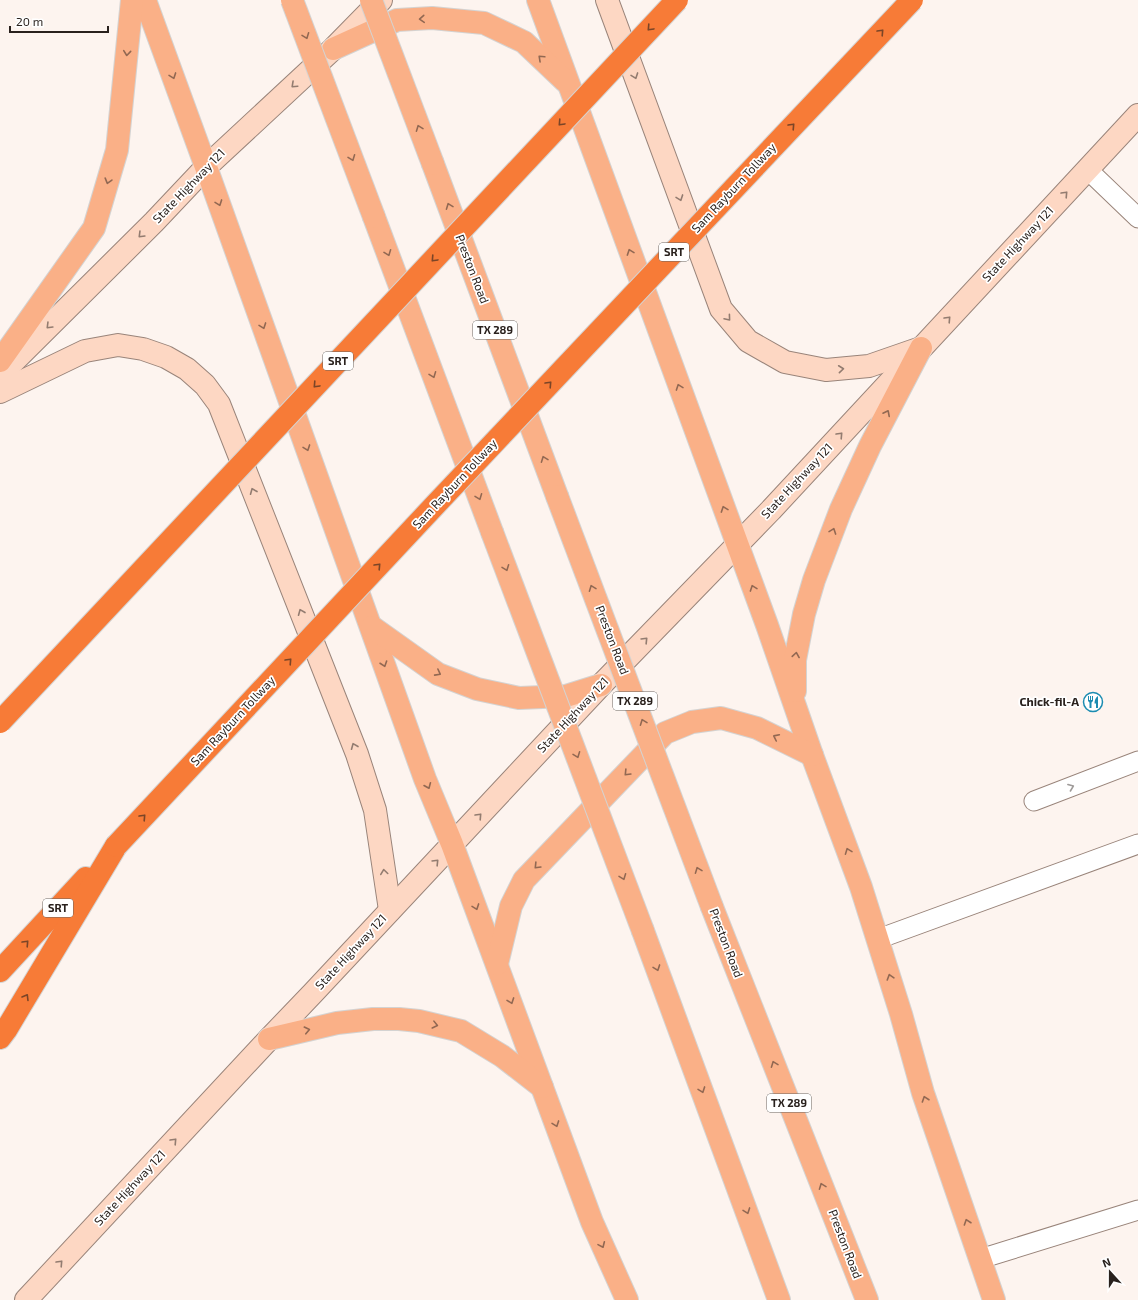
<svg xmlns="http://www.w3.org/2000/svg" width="1138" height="1300" font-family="'Exo 2',sans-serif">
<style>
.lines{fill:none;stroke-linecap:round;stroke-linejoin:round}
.service-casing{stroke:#99847a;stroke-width:21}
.secondary-casing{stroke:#99847a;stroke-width:24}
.primary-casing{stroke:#d4d3d2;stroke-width:24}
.motorway-casing{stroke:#d4d3d2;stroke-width:24}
.service{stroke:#fff;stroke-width:19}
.secondary{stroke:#fdd7c3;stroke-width:22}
.primary{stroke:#fab087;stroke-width:22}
.motorway{stroke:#f77b37;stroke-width:22}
.primary-bridge-casing{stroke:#d4d3d2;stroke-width:24;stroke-linecap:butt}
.motorway-bridge-casing{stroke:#d4d3d2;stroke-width:24;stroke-linecap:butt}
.primary-bridge{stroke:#fab087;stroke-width:22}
.motorway-bridge{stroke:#f77b37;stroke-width:22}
.oneway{stroke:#926852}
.oneway2{stroke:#7b4527}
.oneway3{stroke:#937c70}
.oneway4{stroke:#9f9b99}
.labels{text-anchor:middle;stroke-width:3.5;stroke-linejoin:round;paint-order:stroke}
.shield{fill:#fff;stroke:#696461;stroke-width:1}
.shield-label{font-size:11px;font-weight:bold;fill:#29211d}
.street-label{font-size:12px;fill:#29211d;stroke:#fff}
.poi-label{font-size:12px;font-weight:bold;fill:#29211d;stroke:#fff;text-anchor:end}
</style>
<rect width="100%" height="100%" fill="#fdf4ef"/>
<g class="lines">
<g class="service-casing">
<g id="service">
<path d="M 1088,170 L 1138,218"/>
<path d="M 1034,801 L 1138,761"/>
<path d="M 878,939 L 1138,844"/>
<path d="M 980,1259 L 1138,1210"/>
</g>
</g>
<g class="secondary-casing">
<g id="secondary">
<path d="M 607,0 L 721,309 L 748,341 L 785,362 L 826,370 L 869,366 L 918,349"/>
<path d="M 0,375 L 154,222 L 206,167 L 333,49 L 381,0"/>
<path d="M 0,392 L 85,351 L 118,345 L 143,349 L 166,357 L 187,369 L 205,385 L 219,404 L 357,754 L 375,810 L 390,910"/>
<path d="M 26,1300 L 269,1039 L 313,993 L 601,685 L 771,510 L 1138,115"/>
</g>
</g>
<g class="primary-casing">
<g id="primary">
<path d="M 145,0 L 206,167 L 425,779 L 452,844 L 592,1222 L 627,1300"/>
<path d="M 538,0 L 767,625 L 812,755 L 861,887 L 901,1014 L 923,1093 L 994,1300"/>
<path d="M 333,49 L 397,20 L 432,18 L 484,23 L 524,42 L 565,81"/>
<path d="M 433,164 L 557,496"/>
<path d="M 374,217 L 492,532"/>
<path d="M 0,361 L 94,228 L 117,150 L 132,0"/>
<path d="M 372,627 L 438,674 L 477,689 L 519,698 L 566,696 L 601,685"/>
<path d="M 795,691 L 795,660 L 804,614 L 814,580 L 841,509 L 870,446 L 921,348"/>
<path d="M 712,907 L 867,1300"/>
<path d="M 643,931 L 779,1300"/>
<path d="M 497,964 L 511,906 L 524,880 L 665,733 L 692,722 L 721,718 L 757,728 L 812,755"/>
<path d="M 269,1039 L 337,1023 L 373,1019 L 399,1019 L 419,1021 L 461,1031 L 502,1056 L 542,1087"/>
</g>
</g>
<g class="motorway-casing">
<g id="motorway">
<path d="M 0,971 L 86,878"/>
<path d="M 0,1038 L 6,1030 L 116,846"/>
</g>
</g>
<use href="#service" class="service"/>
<use href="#secondary" class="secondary"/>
<use href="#primary" class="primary"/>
<use href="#motorway" class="motorway"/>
<g class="primary-bridge-casing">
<g id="primary-bridge">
<path d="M 292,0 L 374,217"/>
<path d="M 371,0 L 433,164"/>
<path d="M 557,496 L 712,907"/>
<path d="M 492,532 L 643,931"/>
</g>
</g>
<g class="motorway-bridge-casing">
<g id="motorway-bridge">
<path d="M 0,722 L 677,0"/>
<path d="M 116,846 L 436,504 L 912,0"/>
</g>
</g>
<use href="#primary-bridge" class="primary-bridge"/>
<use href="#motorway-bridge" class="motorway-bridge"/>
</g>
<defs><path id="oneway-chevron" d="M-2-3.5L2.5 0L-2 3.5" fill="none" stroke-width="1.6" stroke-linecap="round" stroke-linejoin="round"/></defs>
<g class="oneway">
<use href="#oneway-chevron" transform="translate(422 19) rotate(176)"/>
<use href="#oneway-chevron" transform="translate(306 36) rotate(69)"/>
<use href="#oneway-chevron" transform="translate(127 53) rotate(96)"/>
<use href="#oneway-chevron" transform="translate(541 58) rotate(-137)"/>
<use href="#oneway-chevron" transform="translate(173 76) rotate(70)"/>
<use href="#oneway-chevron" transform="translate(419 128) rotate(-111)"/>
<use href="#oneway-chevron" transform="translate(352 158) rotate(69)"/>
<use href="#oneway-chevron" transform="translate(108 181) rotate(106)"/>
<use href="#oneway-chevron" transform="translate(219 203) rotate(70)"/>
<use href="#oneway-chevron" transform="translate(449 206) rotate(-111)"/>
<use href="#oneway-chevron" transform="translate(630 252) rotate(-110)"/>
<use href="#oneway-chevron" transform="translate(388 253) rotate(69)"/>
<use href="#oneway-chevron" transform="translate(263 326) rotate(70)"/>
<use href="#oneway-chevron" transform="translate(433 375) rotate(69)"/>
<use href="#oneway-chevron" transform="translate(679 387) rotate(-110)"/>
<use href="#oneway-chevron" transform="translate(887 413) rotate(-63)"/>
<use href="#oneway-chevron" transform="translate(307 448) rotate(70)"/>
<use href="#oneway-chevron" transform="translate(544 459) rotate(-111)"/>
<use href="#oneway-chevron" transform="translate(479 497) rotate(69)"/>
<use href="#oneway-chevron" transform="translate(724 509) rotate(-110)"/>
<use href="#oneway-chevron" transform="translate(833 531) rotate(-70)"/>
<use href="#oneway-chevron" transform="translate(506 568) rotate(69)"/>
<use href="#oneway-chevron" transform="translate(592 588) rotate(-111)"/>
<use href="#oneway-chevron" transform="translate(753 588) rotate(-110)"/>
<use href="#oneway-chevron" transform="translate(796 655) rotate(-81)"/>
<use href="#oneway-chevron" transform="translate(384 664) rotate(71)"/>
<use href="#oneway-chevron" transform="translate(438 673) rotate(28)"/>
<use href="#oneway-chevron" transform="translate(643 722) rotate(-111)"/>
<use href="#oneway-chevron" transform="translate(776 737) rotate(-154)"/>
<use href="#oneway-chevron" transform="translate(577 755) rotate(69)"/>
<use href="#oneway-chevron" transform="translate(627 773) rotate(134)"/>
<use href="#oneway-chevron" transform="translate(428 786) rotate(67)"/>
<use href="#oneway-chevron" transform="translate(848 851) rotate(-111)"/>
<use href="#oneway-chevron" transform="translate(537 866) rotate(134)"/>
<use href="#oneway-chevron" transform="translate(698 870) rotate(-111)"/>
<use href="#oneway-chevron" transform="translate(623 877) rotate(69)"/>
<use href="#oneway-chevron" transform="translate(476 907) rotate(70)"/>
<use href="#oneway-chevron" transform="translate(657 968) rotate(70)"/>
<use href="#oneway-chevron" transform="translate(890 977) rotate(-107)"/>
<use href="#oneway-chevron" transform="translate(511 1001) rotate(70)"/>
<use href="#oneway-chevron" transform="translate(435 1025) rotate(14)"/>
<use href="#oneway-chevron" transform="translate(307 1030) rotate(-13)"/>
<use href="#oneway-chevron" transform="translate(774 1064) rotate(-111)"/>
<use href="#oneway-chevron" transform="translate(702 1090) rotate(70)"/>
<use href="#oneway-chevron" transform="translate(925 1099) rotate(-109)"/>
<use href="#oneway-chevron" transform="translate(556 1124) rotate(70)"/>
<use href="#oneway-chevron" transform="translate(822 1186) rotate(-111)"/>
<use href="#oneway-chevron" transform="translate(747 1211) rotate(70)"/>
<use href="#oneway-chevron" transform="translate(967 1222) rotate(-109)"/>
<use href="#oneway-chevron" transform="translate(602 1245) rotate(66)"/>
</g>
<g class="oneway2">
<use href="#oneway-chevron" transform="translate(650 28) rotate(133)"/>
<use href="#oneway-chevron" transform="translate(881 32) rotate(-47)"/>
<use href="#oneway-chevron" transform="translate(561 123) rotate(133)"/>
<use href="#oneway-chevron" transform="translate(792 126) rotate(-47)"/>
<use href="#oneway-chevron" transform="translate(434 259) rotate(133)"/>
<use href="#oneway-chevron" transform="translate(549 384) rotate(-47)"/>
<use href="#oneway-chevron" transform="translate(316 385) rotate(133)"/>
<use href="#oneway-chevron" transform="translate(378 566) rotate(-47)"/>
<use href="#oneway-chevron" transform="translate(289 661) rotate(-47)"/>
<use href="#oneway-chevron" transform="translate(143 817) rotate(-47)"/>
<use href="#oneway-chevron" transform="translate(26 943) rotate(-47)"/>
<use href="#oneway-chevron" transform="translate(26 997) rotate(-59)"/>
</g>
<g class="oneway3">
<use href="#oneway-chevron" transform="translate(635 76) rotate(70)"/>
<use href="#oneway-chevron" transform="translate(294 85) rotate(137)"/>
<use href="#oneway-chevron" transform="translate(1065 194) rotate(-47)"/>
<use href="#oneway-chevron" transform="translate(680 198) rotate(70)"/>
<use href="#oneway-chevron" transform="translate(141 235) rotate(135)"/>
<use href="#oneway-chevron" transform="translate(728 318) rotate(50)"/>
<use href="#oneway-chevron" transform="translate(948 319) rotate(-47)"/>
<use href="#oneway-chevron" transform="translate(49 326) rotate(135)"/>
<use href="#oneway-chevron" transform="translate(841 369) rotate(-6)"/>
<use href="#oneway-chevron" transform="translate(840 435) rotate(-47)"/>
<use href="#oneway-chevron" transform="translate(253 491) rotate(-112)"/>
<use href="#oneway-chevron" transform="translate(301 612) rotate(-112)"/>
<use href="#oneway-chevron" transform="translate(645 640) rotate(-46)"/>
<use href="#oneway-chevron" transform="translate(354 746) rotate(-112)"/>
<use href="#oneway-chevron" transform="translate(479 816) rotate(-47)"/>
<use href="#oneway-chevron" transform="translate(436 862) rotate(-46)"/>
<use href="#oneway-chevron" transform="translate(384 872) rotate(-98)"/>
<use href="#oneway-chevron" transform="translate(174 1141) rotate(-47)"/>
<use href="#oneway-chevron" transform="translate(60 1263) rotate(-47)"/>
</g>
<use class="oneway4" href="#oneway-chevron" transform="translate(1071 787) rotate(-21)"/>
<defs>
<g id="restaurant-ring" transform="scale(1)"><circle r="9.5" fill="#fff" stroke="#1b8cb1" stroke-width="1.5"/><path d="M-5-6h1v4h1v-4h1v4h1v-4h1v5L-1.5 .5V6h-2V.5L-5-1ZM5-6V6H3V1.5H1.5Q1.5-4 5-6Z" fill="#1b8cb1"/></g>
</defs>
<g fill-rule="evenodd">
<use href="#restaurant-ring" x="1093" y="702"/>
</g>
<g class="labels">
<g class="shield">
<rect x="659" y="243" width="30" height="18" rx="3"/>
<rect x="473" y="321" width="44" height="18" rx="3"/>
<rect x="323" y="352" width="30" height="18" rx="3"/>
<rect x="613" y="692" width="44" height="18" rx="3"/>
<rect x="43" y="899" width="30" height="18" rx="3"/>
<rect x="767" y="1094" width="44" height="18" rx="3"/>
</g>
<g class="shield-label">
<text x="674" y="256">SRT</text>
<text x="495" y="334">TX 289</text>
<text x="338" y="365">SRT</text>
<text x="635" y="705">TX 289</text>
<text x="58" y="912">SRT</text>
<text x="789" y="1107">TX 289</text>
</g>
<g class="street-label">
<text transform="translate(189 186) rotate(-46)" y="4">State Highway 121</text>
<text transform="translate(734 188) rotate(-47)" y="4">Sam Rayburn Tollway</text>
<text transform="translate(1018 244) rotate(-47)" y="4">State Highway 121</text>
<text transform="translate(472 269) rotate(69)" y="4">Preston Road</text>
<text transform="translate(797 481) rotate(-47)" y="4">State Highway 121</text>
<text transform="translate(455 484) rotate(-47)" y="4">Sam Rayburn Tollway</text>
<text transform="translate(612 640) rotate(69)" y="4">Preston Road</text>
<text transform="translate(573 715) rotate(-47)" y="4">State Highway 121</text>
<text transform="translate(233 721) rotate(-47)" y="4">Sam Rayburn Tollway</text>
<text transform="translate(726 943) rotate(69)" y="4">Preston Road</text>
<text transform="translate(351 952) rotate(-47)" y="4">State Highway 121</text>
<text transform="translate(130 1188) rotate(-47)" y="4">State Highway 121</text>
<text transform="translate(845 1244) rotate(69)" y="4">Preston Road</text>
</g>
<g class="poi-label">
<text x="1079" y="706">Chick-fil-A</text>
</g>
</g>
<g transform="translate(1110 1272) rotate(339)" stroke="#ffffff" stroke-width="3" paint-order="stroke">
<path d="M0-3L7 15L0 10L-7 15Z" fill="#29211d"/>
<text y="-6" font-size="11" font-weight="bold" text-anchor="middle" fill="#29211d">N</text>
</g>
<path d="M10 26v6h98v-6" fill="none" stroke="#29211d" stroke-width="2"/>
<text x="16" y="26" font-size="12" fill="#29211d" stroke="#ffffff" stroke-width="3" paint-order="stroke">20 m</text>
</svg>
